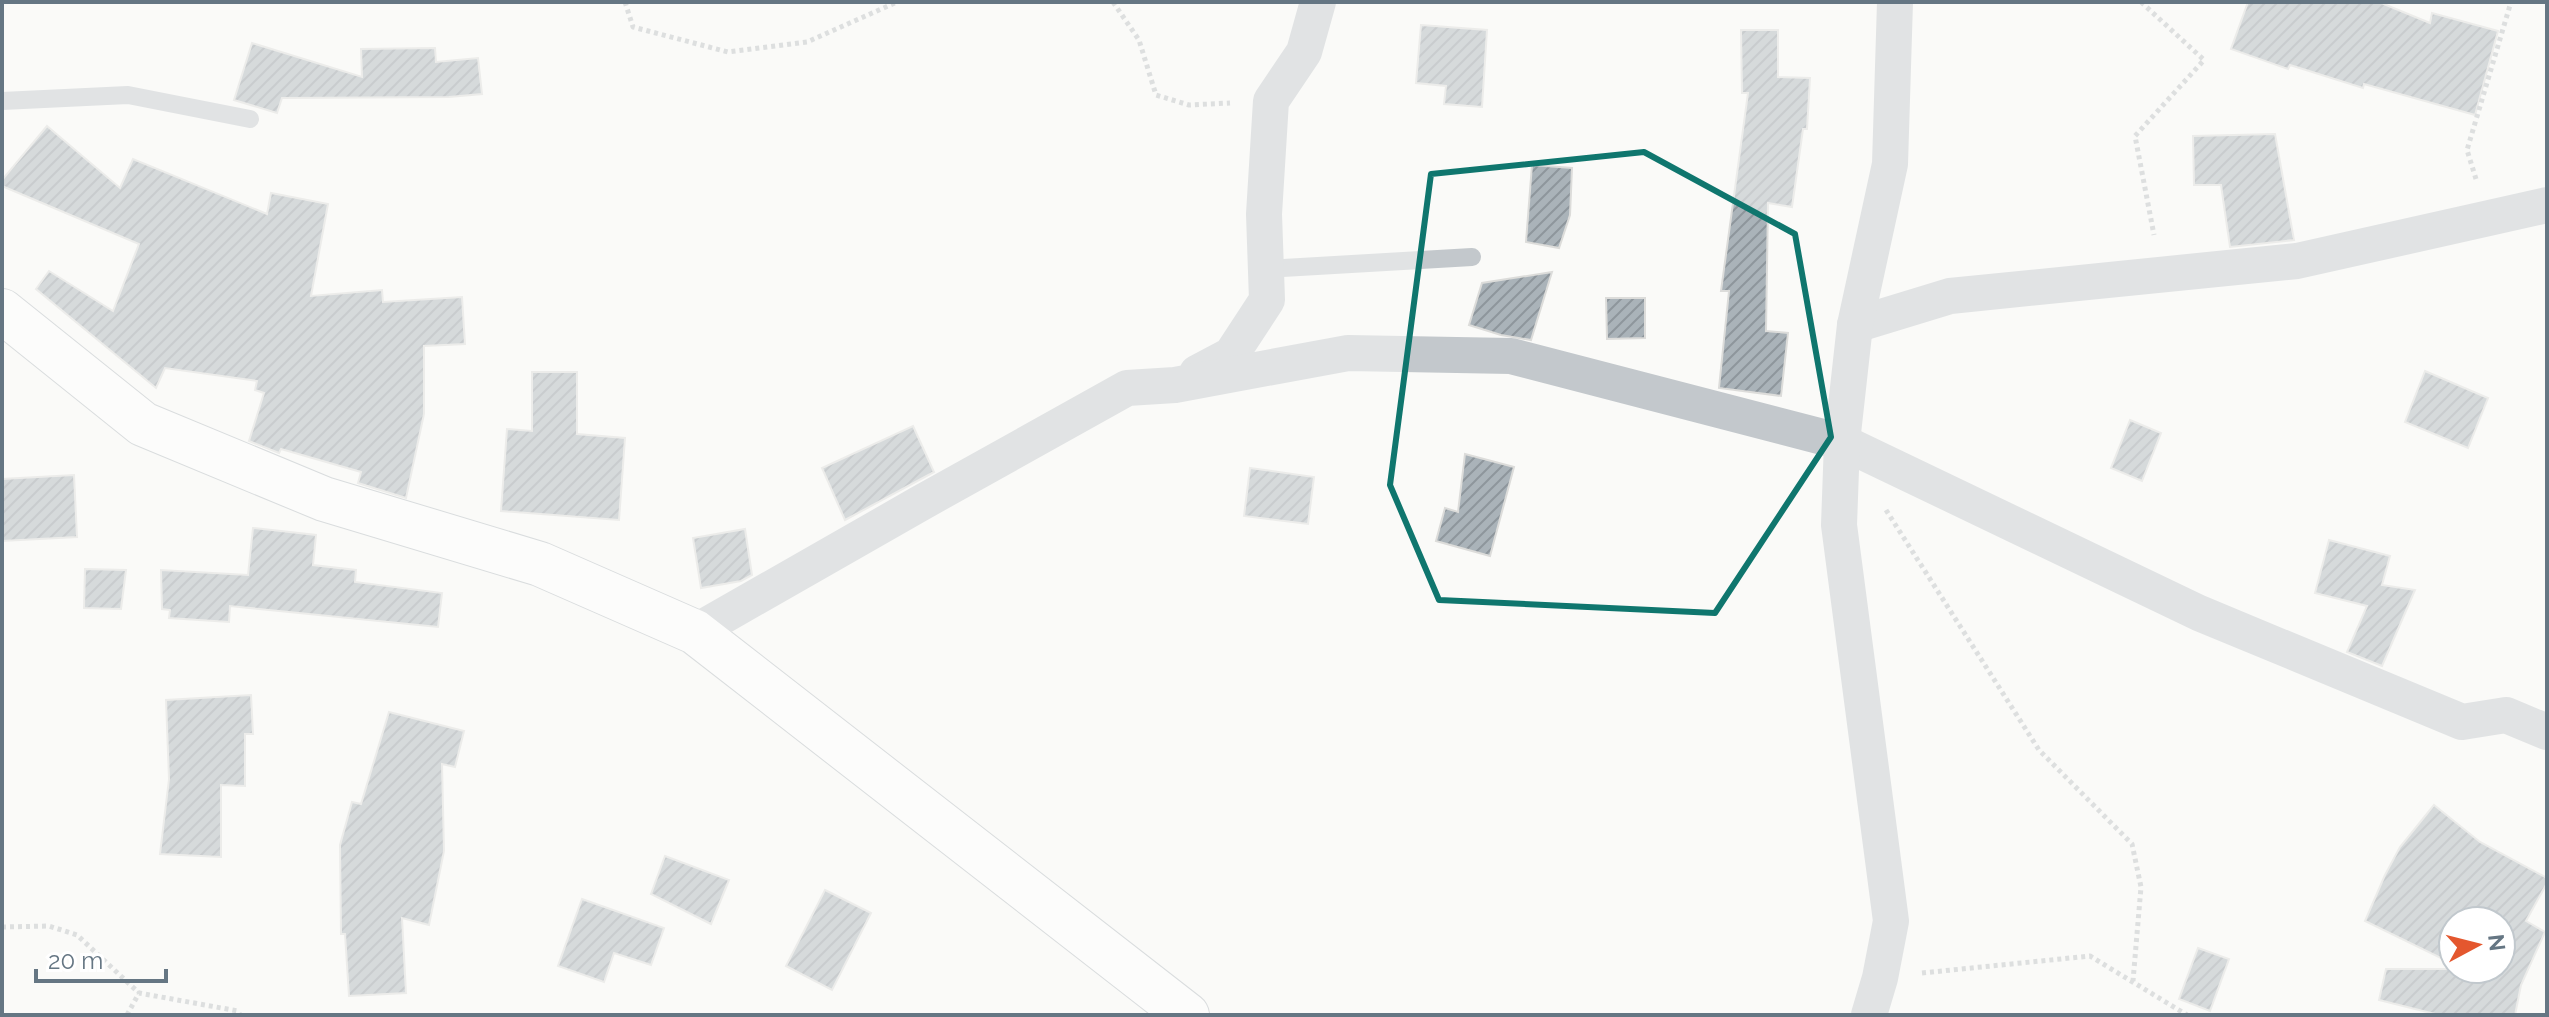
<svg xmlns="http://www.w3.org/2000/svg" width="2549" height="1017" font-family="Raleway,sans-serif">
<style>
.building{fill:url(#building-hatch);stroke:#dcdcda;stroke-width:2}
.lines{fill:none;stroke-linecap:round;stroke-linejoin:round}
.secondary-casing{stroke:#b3babf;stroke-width:46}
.path{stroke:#bbbfc2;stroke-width:5;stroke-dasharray:4 4;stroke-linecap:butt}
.lane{stroke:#c3c8cc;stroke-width:18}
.street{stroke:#c3c8cc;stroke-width:36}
.secondary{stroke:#fff;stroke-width:44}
.marked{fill:none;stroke:#0f766e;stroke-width:6;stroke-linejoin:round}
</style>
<defs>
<pattern id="building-hatch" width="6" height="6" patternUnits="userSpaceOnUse" patternTransform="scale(2)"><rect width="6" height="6" fill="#aab3b9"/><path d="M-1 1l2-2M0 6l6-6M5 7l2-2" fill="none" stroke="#8e969c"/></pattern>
</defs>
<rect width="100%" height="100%" fill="#fafaf8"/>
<g class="building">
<path d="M 2248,2 L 2379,2 L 2430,23 L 2432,13 L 2498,31 L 2475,115 L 2364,84 L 2363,88 L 2290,65 L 2288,69 L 2231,49 Z"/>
<path d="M 1421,25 L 1487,30 L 1482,107 L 1444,104 L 1446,86 L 1416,83 Z"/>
<path d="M 1741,30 L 1778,30 L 1778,77 L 1810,78 L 1807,129 L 1803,129 L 1792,207 L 1768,203 L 1766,331 L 1788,333 L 1781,396 L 1719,388 L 1729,291 L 1721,291 L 1748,93 L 1742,93 Z"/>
<path d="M 252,43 L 362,77 L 361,49 L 435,48 L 436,62 L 478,58 L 482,94 L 449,97 L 282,98 L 277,113 L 234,100 Z"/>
<path d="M 47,126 L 120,188 L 133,159 L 267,214 L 271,193 L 328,204 L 311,296 L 382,290 L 383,302 L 462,297 L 465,344 L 424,346 L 424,414 L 406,498 L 358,483 L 361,472 L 281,449 L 279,453 L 249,441 L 264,393 L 255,390 L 257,381 L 165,368 L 156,388 L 36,289 L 49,271 L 113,311 L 139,244 L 2,186 L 2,180 Z"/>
<path d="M 2275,134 L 2294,240 L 2230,247 L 2221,185 L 2194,185 L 2193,136 Z"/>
<path d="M 1532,165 L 1572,168 L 1570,215 L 1559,248 L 1526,242 Z"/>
<path d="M 1552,272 L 1531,340 L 1501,335 L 1469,325 L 1482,283 Z"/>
<path d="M 1606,298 L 1645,298 L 1645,338 L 1607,339 Z"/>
<path d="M 2425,371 L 2488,398 L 2468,448 L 2405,422 Z"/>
<path d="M 532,372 L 577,372 L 577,434 L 625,438 L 619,520 L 501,511 L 507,429 L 532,431 Z"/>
<path d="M 2130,420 L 2161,433 L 2142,481 L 2111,468 Z"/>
<path d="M 913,426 L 934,472 L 845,520 L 822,468 Z"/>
<path d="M 1465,454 L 1514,467 L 1490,556 L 1436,541 L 1445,508 L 1458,512 Z"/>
<path d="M 1250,468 L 1314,477 L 1308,524 L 1244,516 Z"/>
<path d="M 74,475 L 77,537 L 2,541 L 2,479 Z"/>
<path d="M 253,528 L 316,535 L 313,565 L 356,570 L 355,582 L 442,593 L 438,627 L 230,606 L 229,622 L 169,618 L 170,610 L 162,609 L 161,570 L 248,575 Z"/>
<path d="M 745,529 L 752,575 L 741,581 L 701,588 L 693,538 Z"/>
<path d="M 2329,540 L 2390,556 L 2382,585 L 2415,590 L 2382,666 L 2347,652 L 2367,606 L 2315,593 Z"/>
<path d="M 85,569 L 126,570 L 121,609 L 84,608 Z"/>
<path d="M 251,695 L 253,734 L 245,734 L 245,786 L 221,785 L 221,857 L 160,854 L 169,779 L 166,700 Z"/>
<path d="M 389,712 L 464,731 L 455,767 L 442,764 L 444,851 L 429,925 L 402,918 L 406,993 L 349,996 L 345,934 L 341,934 L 340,845 L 352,802 L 361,804 Z"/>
<path d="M 2434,805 L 2480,842 L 2547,878 L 2547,883 L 2526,921 L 2545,932 L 2521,985 L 2515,1015 L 2439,1015 L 2379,1000 L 2386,969 L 2501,969 L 2501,921 L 2453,921 L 2453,964 L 2365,921 L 2385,875 L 2400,847 Z"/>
<path d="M 665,856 L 729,880 L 711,924 L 651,894 Z"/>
<path d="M 825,890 L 871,913 L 832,990 L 786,966 Z"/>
<path d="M 582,899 L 664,928 L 651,965 L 614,953 L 604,982 L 558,966 Z"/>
<path d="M 2198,948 L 2229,959 L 2210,1011 L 2179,999 Z"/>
</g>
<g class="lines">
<g class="secondary-casing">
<path id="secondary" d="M 2,311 L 143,424 L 324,499 L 540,564 L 695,632 L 1187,1015"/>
</g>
<g class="path">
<path d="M 625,2 L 633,27 L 728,52 L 807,42 L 897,2"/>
<path d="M 1113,2 L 1139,40 L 1156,95 L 1189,105 L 1230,103"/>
<path d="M 2141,2 L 2204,60 L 2135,136 L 2154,235"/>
<path d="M 2476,179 L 2467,150 L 2511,2"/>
<path d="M 1886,510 L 2039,750 L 2132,844 L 2141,887 L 2133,981"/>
<path d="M 2,927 L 49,926 L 77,935 L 139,993"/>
<path d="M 1922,973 L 2090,956 L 2187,1015"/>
<path d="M 127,1015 L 139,993 L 238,1011 L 240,1015"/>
</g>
<g class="lane">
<path d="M 2,101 L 128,95 L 250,119"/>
<path d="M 1266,269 L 1472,257"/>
</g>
<g class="street">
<path d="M 1855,325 L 1950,296 L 2297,261 L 2547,205"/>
<path d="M 1197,373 L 1231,355 L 1267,300 L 1264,214 L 1271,101 L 1304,52 L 1318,2"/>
<path d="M 695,632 L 919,504 L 1127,388 L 1175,385 L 1348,353 L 1511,356 L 1842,442 L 2199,613 L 2462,722 L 2506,715 L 2547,732"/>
<path d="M 1869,1015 L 1880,978 L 1891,921 L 1839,525 L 1842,442 L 1855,325 L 1890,164 L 1895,2"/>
</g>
<use href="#secondary" class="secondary"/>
</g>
<path d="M0 0H2549V1017H0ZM 1644,152 L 1795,234 L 1831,437 L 1715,613 L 1439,600 L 1390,485 L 1431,174 Z" fill="#fafaf8" fill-opacity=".55" fill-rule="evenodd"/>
<path class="marked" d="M 1644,152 L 1795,234 L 1831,437 L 1715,613 L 1439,600 L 1390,485 L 1431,174 Z"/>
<rect width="2549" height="1017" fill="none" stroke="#657683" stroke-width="8"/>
<g transform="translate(2477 945) rotate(83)"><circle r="38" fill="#ffffff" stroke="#c1c8cd" stroke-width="2"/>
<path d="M0-6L14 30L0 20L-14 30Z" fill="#e4572e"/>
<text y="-12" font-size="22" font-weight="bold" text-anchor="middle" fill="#657683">N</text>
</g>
<path d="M36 969v12h130v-12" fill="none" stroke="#657683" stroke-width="4"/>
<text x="48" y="969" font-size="24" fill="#657683" stroke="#ffffff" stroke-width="6" paint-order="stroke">20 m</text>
</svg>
